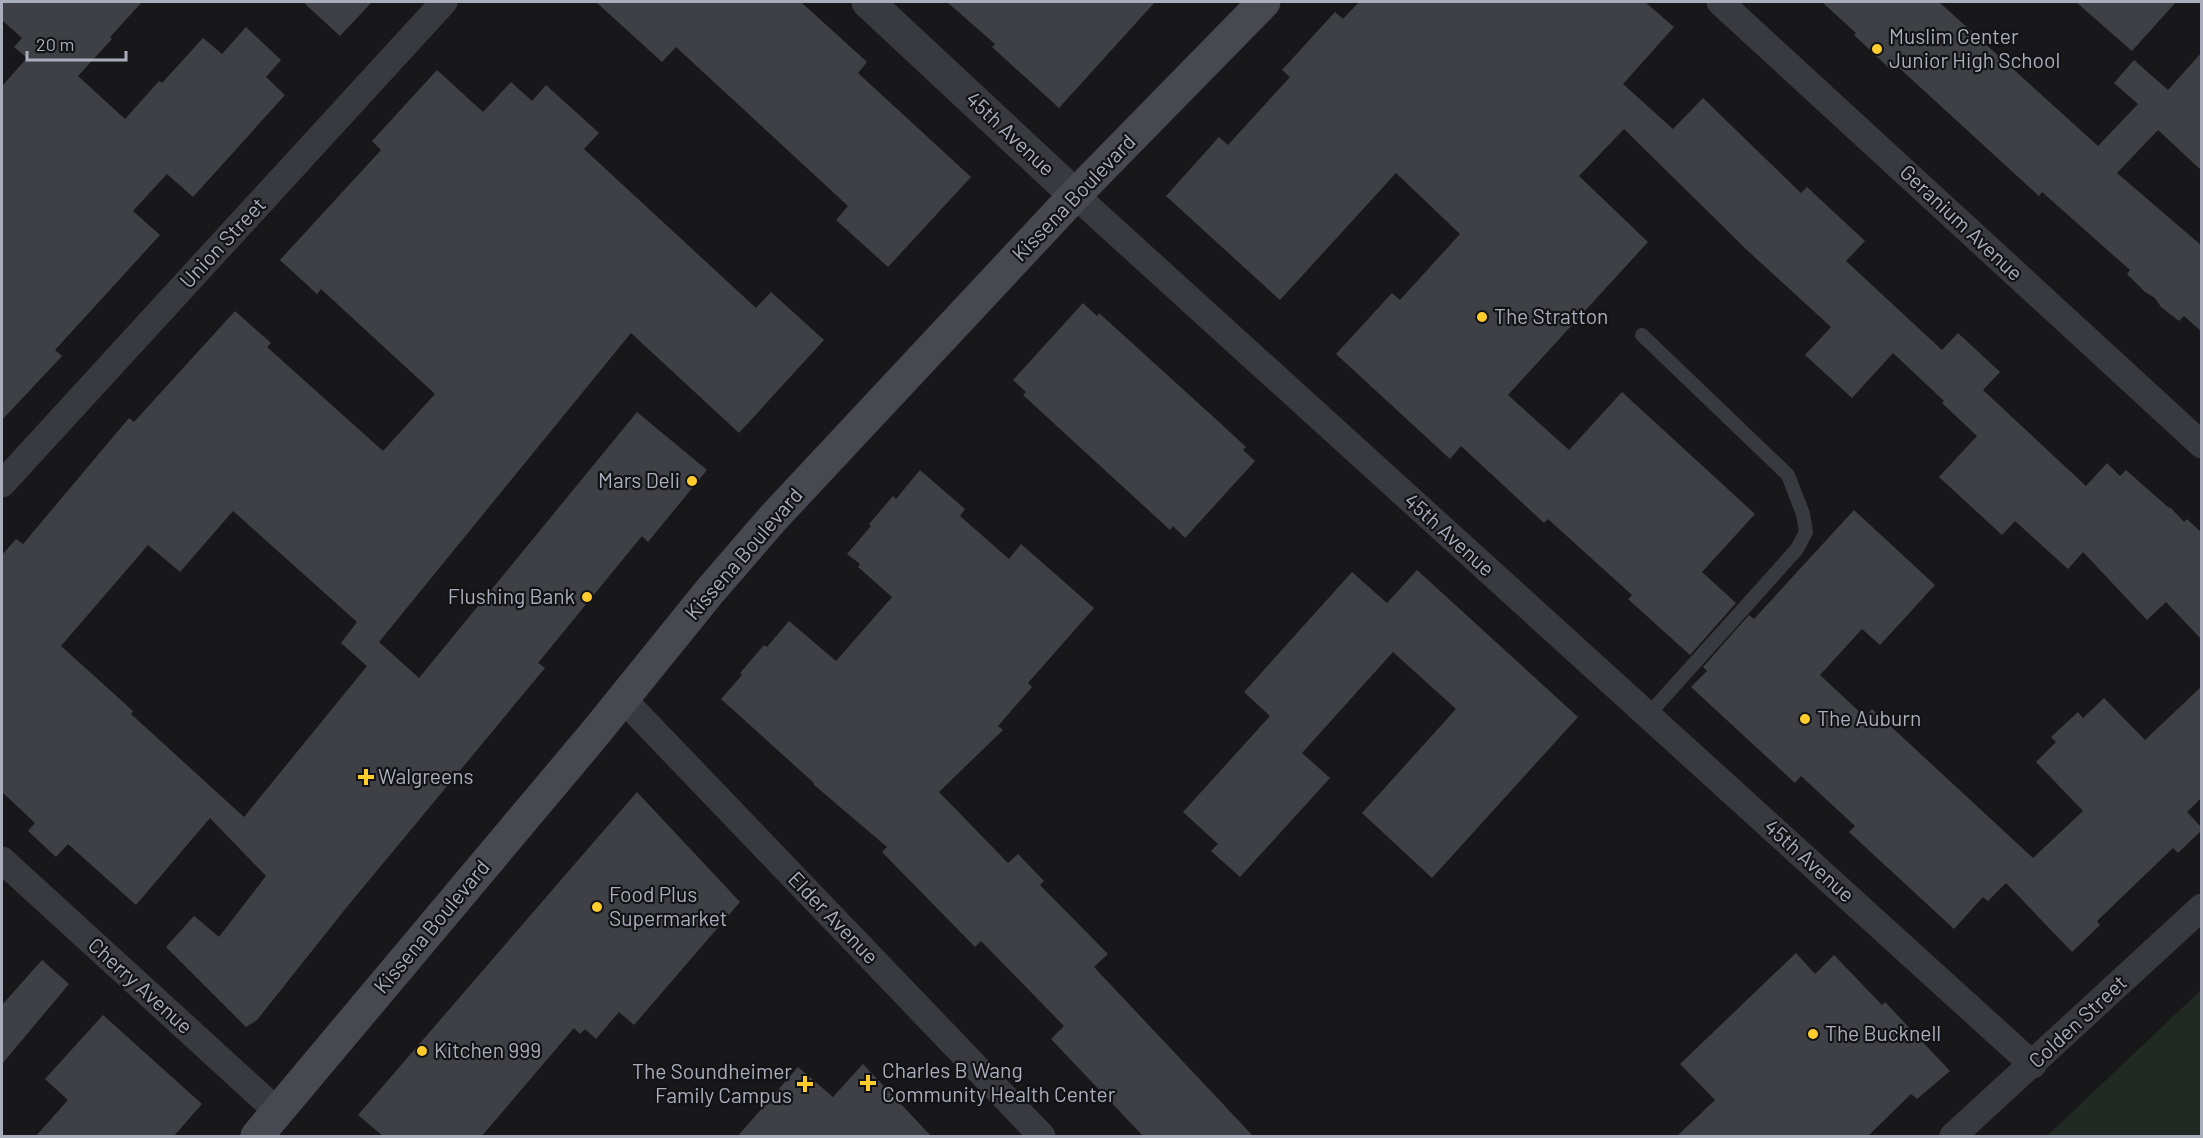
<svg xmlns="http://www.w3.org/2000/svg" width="2203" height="1138" font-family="Barlow,sans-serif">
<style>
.green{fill:#202922}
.building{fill:#3f4045;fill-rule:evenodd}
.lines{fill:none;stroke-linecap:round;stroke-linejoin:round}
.service{stroke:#393940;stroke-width:14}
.minor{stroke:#393940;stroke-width:27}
.tertiary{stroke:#393940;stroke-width:33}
.secondary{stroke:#474850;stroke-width:33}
.poi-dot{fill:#fecd2d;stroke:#131316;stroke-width:2}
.labels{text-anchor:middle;stroke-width:4.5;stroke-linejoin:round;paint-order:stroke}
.poi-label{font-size:21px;fill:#aaadbb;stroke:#131316;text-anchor:start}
.street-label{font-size:21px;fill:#aaadbb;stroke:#131316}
</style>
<rect width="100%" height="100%" fill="#18181b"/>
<path class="green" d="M 2201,990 L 2201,1136 L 2047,1136 Z"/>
<g class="building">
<path d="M 2,2 L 142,2 L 110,37 L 112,39 L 78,76 L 125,119 L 159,81 L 162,83 L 203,38 L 222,54 L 246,27 L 281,60 L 266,77 L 285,95 L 193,197 L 167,174 L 133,211 L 160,235 L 55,350 L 62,356 L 2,420 L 2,86 L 27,58 L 14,47 L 22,38 L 2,20 Z"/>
<path d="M 303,2 L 372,2 L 340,36 Z"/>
<path d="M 596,2 L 801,2 L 867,62 L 858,73 L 971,177 L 888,267 L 836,220 L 848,206 L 676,47 L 662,62 Z"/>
<path d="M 947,2 L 1155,2 L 1059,108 L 992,47 L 995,44 Z"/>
<path d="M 1359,2 L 1645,2 L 1674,27 L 1623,84 L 1673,129 L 1703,98 L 1801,193 L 1807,187 L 1865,241 L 1846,261 L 1942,350 L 1958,333 L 2000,372 L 1983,390 L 2086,486 L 2107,463 L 2120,476 L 2126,470 L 2169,508 L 2170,507 L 2184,522 L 2187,519 L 2202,533 L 2202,640 L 2166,602 L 2147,620 L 2083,552 L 2068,569 L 2015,521 L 2002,535 L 1939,477 L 1977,436 L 1942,403 L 1944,401 L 1893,353 L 1852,398 L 1805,355 L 1831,327 L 1748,251 L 1624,129 L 1579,176 L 1648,242 L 1508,395 L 1569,450 L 1622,392 L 1755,514 L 1702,572 L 1736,603 L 1690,655 L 1628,599 L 1632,595 L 1548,519 L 1544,523 L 1461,446 L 1450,459 L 1336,354 L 1392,293 L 1400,300 L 1460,234 L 1396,173 L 1280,300 L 1166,196 L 1219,137 L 1228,145 L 1290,77 L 1282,70 L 1335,12 L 1343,19 Z"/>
<path d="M 1822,2 L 1939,2 L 2098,146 L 2138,104 L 2114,83 L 2134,60 L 2168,90 L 2202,52 L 2202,171 L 2158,130 L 2117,173 L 2202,246 L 2202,332 L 2184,316 L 2179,321 L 2161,307 L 2155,298 L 2145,292 L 2127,274 L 2130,270 L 2042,192 L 2039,196 L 1896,65 L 1891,70 L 1854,35 L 1856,33 Z"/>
<path d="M 2076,2 L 2176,2 L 2132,51 Z"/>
<path d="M 437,70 L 483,112 L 511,82 L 532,101 L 546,85 L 599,133 L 584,149 L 756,308 L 771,292 L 824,340 L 739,433 L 631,333 L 379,642 L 419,678 L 637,412 L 707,470 L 648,542 L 642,536 L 538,663 L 545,668 L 346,908 L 257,1020 L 246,1027 L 166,947 L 194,916 L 219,937 L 266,876 L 210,818 L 136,905 L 68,844 L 56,857 L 28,831 L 35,823 L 2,792 L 2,555 L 16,539 L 23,544 L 129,418 L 134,422 L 235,311 L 271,343 L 267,347 L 383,451 L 435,394 L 321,289 L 317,294 L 280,260 L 381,150 L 372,141 ZM 233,511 L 357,622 L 341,643 L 367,666 L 244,817 L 131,714 L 133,711 L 61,646 L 148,545 L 180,572 Z"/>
<path d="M 1083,303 L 1097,316 L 1099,313 L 1219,422 L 1246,447 L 1243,450 L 1255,461 L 1185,538 L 1173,526 L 1170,530 L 1023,395 L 1026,392 L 1013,380 Z"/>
<path d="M 920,470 L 965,509 L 960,516 L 1009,559 L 1021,544 L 1094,608 L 1028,683 L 1032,687 L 998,726 L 1003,730 L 939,792 L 1008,863 L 1018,854 L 1044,881 L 1040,885 L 1108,954 L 1094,967 L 1254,1137 L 1144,1137 L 1051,1039 L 1064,1026 L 981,941 L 975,947 L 882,852 L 887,847 L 813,784 L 814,783 L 721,699 L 742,675 L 740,673 L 764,645 L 767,647 L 789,621 L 836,661 L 892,597 L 858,567 L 860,564 L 847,554 L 871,526 L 869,524 L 893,496 L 896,499 Z"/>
<path d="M 1854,510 L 1935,585 L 1880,645 L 1862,629 L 1820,675 L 1865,717 L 1872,709 L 2033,858 L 2083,811 L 2036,762 L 2056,742 L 2051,737 L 2078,712 L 2083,718 L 2104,698 L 2145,740 L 2202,686 L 2202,797 L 2187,812 L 2202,828 L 2202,830 L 2178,853 L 2173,848 L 2097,921 L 2100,925 L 2072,952 L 2006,883 L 1988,901 L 1983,897 L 1954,929 L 1849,832 L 1855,826 L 1801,776 L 1795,783 L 1691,687 L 1707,671 L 1703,667 L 1749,615 L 1754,619 Z"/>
<path d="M 1417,570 L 1578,717 L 1432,878 L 1362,813 L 1456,709 L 1393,652 L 1302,753 L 1330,778 L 1240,877 L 1211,851 L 1218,844 L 1183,812 L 1270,716 L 1244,692 L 1352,572 L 1387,603 Z"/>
<path d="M 637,792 L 740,902 L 634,1025 L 619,1012 L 596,1039 L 585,1029 L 580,1034 L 574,1028 L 481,1137 L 384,1137 L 358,1115 Z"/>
<path d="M 1796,953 L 1815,974 L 1834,955 L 1882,1005 L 1885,1002 L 1950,1071 L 1917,1099 L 1911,1094 L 1867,1137 L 1676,1137 L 1715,1100 L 1680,1064 Z"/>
<path d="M 42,960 L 69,984 L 2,1064 L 2,1005 Z"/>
<path d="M 103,1015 L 202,1104 L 173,1137 L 35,1137 L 68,1100 L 45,1079 Z"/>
<path d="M 863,1064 L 932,1137 L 737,1137 L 798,1067 L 833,1097 Z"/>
</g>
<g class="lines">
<path class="service" d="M 1642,335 L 1788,475 L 1803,514 L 1806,532 L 1797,549 L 1648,715"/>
<g class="minor">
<path d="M 1720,2 L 2202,445"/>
<path d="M 1075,195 L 2033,1065"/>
<path d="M 2,484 L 444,2"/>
<path d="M 623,699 L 1042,1136"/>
<path d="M 2,860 L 278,1112"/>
<path d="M 1953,1136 L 2202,907"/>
</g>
<path class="tertiary" d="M 868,2 L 1075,195"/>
<path class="secondary" d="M 257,1136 L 596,732 L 710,591 L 774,517 L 1075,195 L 1264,2"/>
</g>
<g class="poi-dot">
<circle cx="1877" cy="49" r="6"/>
<circle cx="1482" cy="317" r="6"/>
<circle cx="692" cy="481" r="6"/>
<circle cx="587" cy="597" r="6"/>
<circle cx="1805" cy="719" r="6"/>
<path d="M363 768h6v6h6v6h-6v6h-6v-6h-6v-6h6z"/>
<circle cx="597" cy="907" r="6"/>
<circle cx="1813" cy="1034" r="6"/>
<circle cx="422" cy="1051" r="6"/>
<path d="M865 1074h6v6h6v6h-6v6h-6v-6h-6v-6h6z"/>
<path d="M802 1075h6v6h6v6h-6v6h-6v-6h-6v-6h6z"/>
</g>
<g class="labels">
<g class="poi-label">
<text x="1889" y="44">Muslim Center<tspan x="1889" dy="24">Junior High School</tspan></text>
<text x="1494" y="324">The Stratton</text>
<text x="680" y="488" text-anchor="end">Mars Deli</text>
<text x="575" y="604" text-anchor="end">Flushing Bank</text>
<text x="1817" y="726">The Auburn</text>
<text x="378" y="784">Walgreens</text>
<text x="609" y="902">Food Plus<tspan x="609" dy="24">Supermarket</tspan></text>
<text x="1825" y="1041">The Bucknell</text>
<text x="434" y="1058">Kitchen 999</text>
<text x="882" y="1078">Charles B Wang<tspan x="882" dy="24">Community Health Center</tspan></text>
<text x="792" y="1079" text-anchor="end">The Soundheimer<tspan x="792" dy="24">Family Campus</tspan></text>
</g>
<g class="street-label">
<text transform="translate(1010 134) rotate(43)" y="7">45th Avenue</text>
<text transform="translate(1074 198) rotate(-46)" y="7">Kissena Boulevard</text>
<text transform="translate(1961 223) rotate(43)" y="7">Geranium Avenue</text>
<text transform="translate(223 243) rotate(-47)" y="7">Union Street</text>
<text transform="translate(1449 535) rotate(42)" y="7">45th Avenue</text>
<text transform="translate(744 554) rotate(-49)" y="7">Kissena Boulevard</text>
<text transform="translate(1809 861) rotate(42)" y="7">45th Avenue</text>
<text transform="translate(833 918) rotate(46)" y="7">Elder Avenue</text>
<text transform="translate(432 927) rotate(-50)" y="7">Kissena Boulevard</text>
<text transform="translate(140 986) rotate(42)" y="7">Cherry Avenue</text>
<text transform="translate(2078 1022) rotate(-43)" y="7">Colden Street</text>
</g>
</g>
<rect width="2203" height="1138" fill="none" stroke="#aaadbb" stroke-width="6"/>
<path d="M27 51v9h99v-9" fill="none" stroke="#aaadbb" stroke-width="3"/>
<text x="36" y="51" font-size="18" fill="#aaadbb" stroke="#131316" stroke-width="4.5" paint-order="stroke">20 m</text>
</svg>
